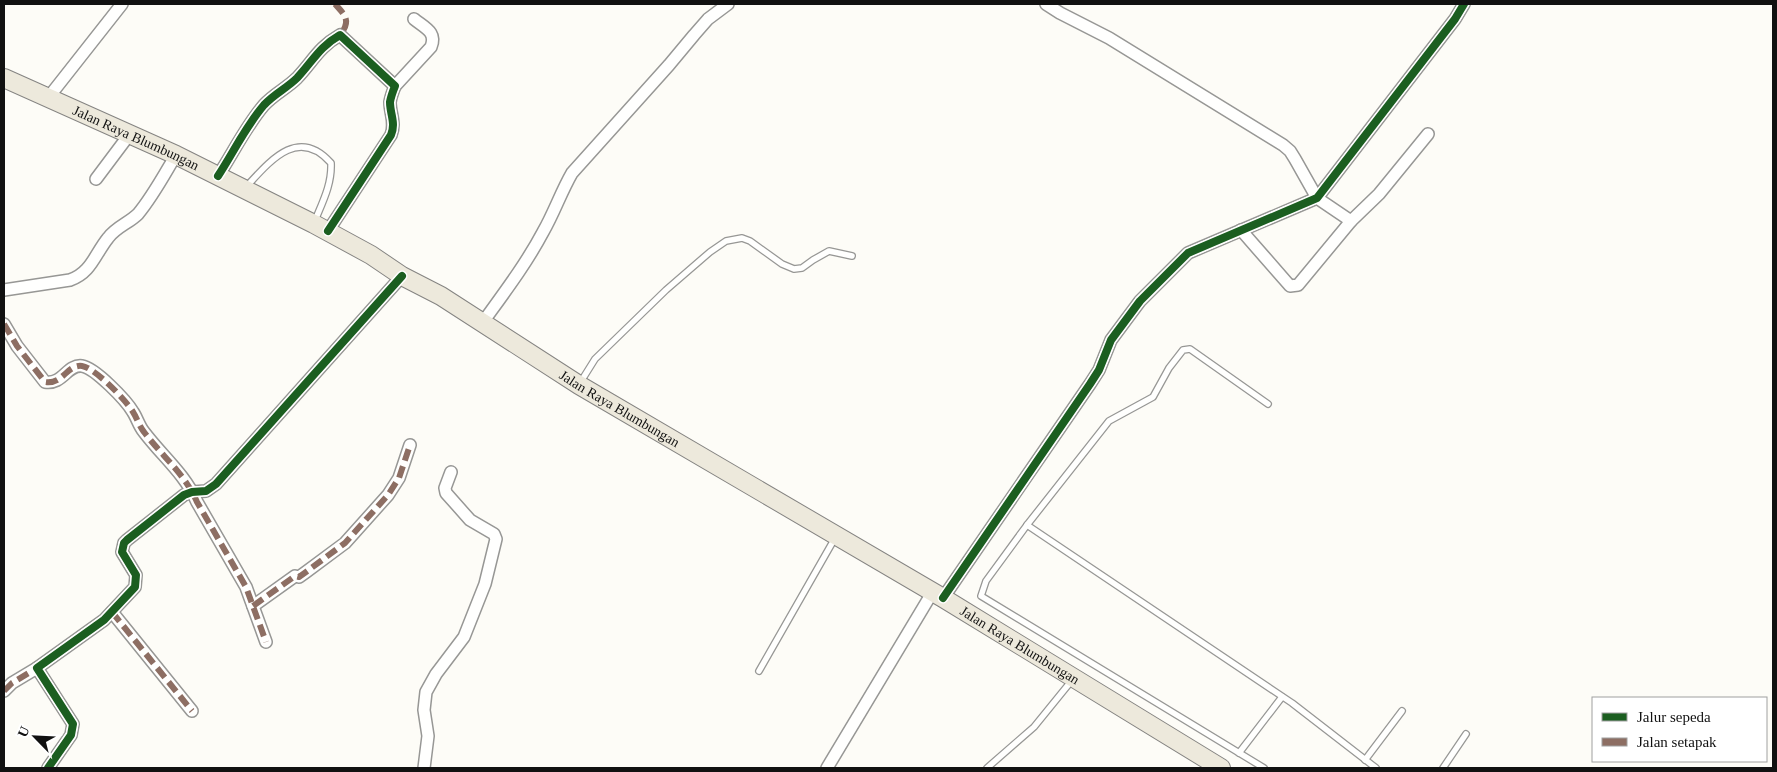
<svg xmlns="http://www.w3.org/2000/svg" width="1777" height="772" font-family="Georgia,serif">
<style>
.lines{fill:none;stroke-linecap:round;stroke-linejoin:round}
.service-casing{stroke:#979795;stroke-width:8}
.minor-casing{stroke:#979795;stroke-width:14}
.primary-casing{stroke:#858482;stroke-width:20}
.service{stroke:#fffffe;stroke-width:5.5}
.minor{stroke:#fffffe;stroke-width:11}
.primary{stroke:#ede9dc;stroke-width:18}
.quiet{stroke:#8d6e63;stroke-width:6;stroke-dasharray:12 6;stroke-linecap:butt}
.cycleway-casing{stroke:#fff;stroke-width:11}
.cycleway{stroke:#1b5e20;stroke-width:8}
.labels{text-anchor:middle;stroke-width:5;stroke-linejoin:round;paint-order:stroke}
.street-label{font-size:14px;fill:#111;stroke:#fff}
</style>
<rect width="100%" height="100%" fill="#fdfcf7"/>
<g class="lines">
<g class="service-casing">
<g id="service">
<path d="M 246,187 C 270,161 298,126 331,163 C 332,185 322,203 314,223"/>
<path d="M 580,383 L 595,359 L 666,290 L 710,252 L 726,241 L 742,238 L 750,241 L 782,264 L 794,269 L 802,268 L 813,260 L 829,251 L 852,256"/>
<path d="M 1027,525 L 1292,703 L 1376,768"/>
<path d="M 759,671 L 835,538"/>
<path d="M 1239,753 L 1282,697"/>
<path d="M 1365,760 L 1402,711"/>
<path d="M 987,768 L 1034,727 L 1073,679"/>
<path d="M 1264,768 L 981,596 L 986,581 L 1027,525 L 1109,421 L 1153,397 L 1169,368 L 1183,350 L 1190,349 L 1268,404"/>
<path d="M 1443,768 L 1466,734"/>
</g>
</g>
<g class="minor-casing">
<g id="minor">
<path d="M 1046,4 L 1060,13 L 1109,38 L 1283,145 L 1290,151 L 1295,159 L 1317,198 L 1351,221 L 1379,194 L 1428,134"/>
<path d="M 395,86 L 431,47 C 437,32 425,28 414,19"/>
<path d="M 48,98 L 122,4"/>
<path d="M 218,176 C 233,153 246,126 264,105 C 274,94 287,88 297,78 C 313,61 319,47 340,35 L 395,86 C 393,91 391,96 390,102 C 390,114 396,123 391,135 L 328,231"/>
<path d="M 96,179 L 129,135"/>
<path d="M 1241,230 L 1290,286 L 1298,285 L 1351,221"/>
<path d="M 4,290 L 70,280 C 91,273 95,254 108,238 C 116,227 129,223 138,214 C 153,196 164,175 176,155"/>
<path d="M 483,322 C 504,293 526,264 543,232 C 554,213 561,192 572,173 L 669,65 L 694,35 L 708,19 L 728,4"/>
<path d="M 4,324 L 17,346 L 45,382 C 63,385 67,364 82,366 C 95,368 126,400 133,412 C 137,418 139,426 144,432 C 162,456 185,474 197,502 L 246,587 L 266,642"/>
<path d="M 943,598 L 1090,384 L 1099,370 L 1111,340 L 1140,301 L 1188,253 L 1317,198 L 1455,19 L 1464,4"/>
<path d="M 253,606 L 295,576 L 299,577 L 306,572 L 345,543 L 388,495 L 399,478 L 410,445"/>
<path d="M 112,612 L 192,711"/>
<path d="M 4,691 L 12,683 L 37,668"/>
<path d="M 48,768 L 71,735 L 73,724 L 37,668 L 104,620 L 135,587 L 136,575 L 122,552 L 124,543 L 127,540 L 184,495 L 192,492 L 206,491 L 216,484 L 402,276"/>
<path d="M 424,768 L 428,736 L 424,710 L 426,692 L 436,674 L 464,637 L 485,584 L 496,539 L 494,534 L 470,520 L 446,493 L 445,488 L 451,472"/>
<path d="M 827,768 L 932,593"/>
</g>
</g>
<g class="primary-casing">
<g id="primary">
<path id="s1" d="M 4,78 L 176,155 L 314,224 L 371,255 L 402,276 L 441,296 L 579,385 L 943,598 L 1221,768"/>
</g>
</g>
<use href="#service" class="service"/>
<use href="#minor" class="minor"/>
<use href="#primary" class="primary"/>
<g class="quiet">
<path d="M 335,4 C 346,16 351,21 340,35"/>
<path d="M 4,324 L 17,346 L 45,382 C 63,385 67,364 82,366 C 95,368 126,400 133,412 C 137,418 139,426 144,432 C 162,456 185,474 197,502 L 246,587 L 266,642"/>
<path d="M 253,606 L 295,576 L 299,577 L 306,572 L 345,543 L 388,495 L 399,478 L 410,445"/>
<path d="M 112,612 L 192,711"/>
<path d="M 4,691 L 12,683 L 37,668"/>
</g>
<g class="cycleway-casing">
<g id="cycleway">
<path d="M 218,176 C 233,153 246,126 264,105 C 274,94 287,88 297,78 C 313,61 319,47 340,35 L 395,86 C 393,91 391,96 390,102 C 390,114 396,123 391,135 L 328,231"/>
<path d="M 943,598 L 1090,384 L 1099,370 L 1111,340 L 1140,301 L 1188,253 L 1317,198 L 1455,19 L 1464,4"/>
<path d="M 48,768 L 71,735 L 73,724 L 37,668 L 104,620 L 135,587 L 136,575 L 122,552 L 124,543 L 127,540 L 184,495 L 192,492 L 206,491 L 216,484 L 402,276"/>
</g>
</g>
<use href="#cycleway" class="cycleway"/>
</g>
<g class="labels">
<g class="street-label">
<text dy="5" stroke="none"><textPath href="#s1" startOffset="145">Jalan Raya Blumbungan</textPath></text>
<text dy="5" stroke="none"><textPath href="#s1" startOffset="700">Jalan Raya Blumbungan</textPath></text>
<text dy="5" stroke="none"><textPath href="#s1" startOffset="1165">Jalan Raya Blumbungan</textPath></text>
</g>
</g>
<rect width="1777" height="772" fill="none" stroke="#111111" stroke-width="10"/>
<rect x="1592" y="697" width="175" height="65" fill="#ffffff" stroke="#a0a0a0"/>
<rect x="1602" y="713" width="25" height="8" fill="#1b5e20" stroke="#a0a0a0"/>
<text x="1637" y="722" font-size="15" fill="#111111">Jalur sepeda</text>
<rect x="1602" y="738" width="25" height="8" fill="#8d6e63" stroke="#a0a0a0"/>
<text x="1637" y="747" font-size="15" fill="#111111">Jalan setapak</text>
<g transform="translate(35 737) rotate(294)" stroke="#ffffff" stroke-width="4" paint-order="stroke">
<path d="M0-4L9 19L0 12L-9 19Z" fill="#111111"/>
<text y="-8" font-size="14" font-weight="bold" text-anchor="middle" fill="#111111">U</text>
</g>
</svg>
